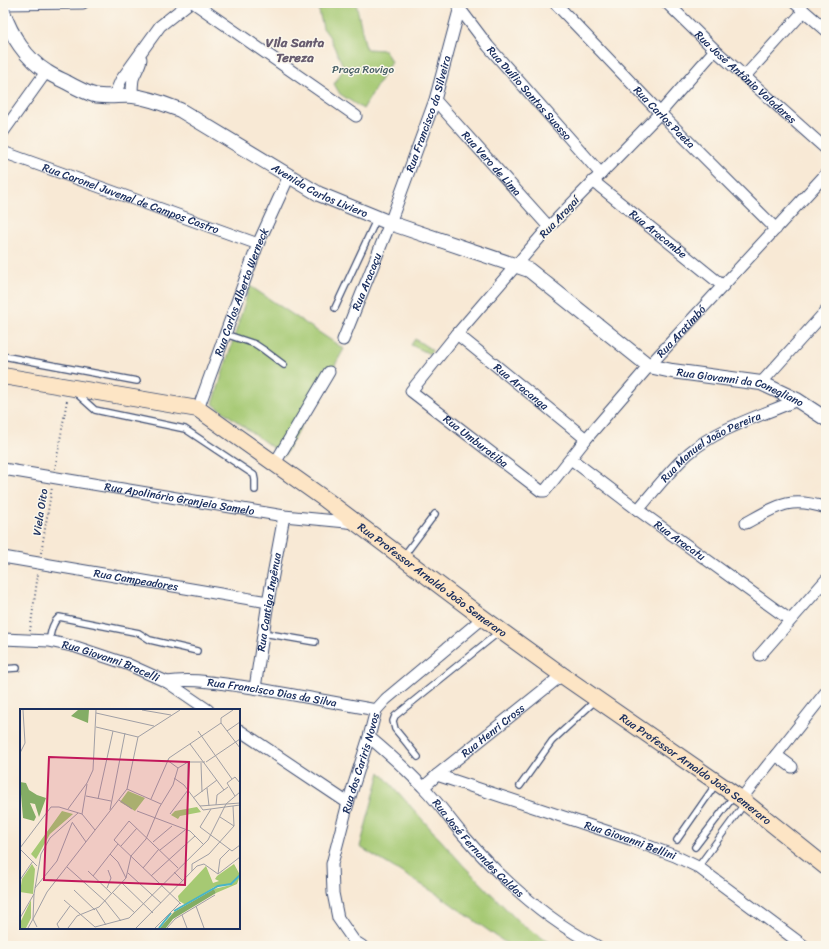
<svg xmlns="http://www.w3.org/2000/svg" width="829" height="949" font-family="Sriracha,sans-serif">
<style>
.green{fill:#a6c973;stroke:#607c68}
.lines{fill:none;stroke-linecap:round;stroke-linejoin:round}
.service-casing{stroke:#3c4b70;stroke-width:8}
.minor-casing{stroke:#3c4b70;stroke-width:13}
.tertiary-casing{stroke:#3c4b70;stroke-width:16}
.secondary-casing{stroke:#3c4b70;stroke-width:18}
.path{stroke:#3c4b70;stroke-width:2;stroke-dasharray:1 3;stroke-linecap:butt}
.service{stroke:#fff;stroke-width:5.5}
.minor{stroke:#fff;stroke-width:11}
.tertiary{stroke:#fff;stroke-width:14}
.secondary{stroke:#fde5c5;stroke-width:16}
.labels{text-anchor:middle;stroke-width:3;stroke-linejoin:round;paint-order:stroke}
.park-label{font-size:11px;fill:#455d64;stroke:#fbf7ec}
.street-label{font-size:11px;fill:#1b2f5e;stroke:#fbf7ec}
.quarter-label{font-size:13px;font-weight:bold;fill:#675c6f;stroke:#fbf7ec}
.inset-river{fill:none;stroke:#49b5c6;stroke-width:2}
.inset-road{fill:none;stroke:#a09fa5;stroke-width:1}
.view{fill:#c2185b;fill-opacity:0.15;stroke:#c2185b;stroke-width:2}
.inset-edge{fill:none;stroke:#1b2f5e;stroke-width:2}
</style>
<rect width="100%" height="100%" fill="#fbf7ec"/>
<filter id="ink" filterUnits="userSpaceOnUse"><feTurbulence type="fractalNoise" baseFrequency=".025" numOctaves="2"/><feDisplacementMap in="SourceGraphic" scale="8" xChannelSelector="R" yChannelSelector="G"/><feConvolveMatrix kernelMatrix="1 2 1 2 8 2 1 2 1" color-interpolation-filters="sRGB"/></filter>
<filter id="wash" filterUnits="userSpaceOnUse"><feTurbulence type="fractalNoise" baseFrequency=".012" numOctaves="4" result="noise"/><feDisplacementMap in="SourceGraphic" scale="16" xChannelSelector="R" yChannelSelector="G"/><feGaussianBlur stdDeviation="0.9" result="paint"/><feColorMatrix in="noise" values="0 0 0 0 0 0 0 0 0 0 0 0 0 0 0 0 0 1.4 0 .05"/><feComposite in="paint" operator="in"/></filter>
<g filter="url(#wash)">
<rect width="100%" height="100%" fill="#f8e9d5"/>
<g class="green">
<path d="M 317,3 L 356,3 L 366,49 L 385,50 L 391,62 L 363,109 L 340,94 L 334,84 L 344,68 L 329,36 L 323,28 Z"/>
<path d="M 250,286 L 344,349 L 284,456 L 213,404 Z"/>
<path d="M 415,339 L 432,350 L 430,354 L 411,345 Z"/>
<path d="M 380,772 L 463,865 L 519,922 L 554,946 L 510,946 L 440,896 L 360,847 Z"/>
</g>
</g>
<g filter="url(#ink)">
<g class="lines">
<g class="service-casing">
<g id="service">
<path d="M 335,308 L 377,218"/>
<path d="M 225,334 L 255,344 L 264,350 L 284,365"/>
<path d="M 3,356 L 137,381"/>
<path d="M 76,393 L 95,410 L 185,429 L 254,475 L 255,480 L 255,490"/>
<path d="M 403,557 L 435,514"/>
<path d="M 263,633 L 315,642"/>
<path d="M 49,641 C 51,632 52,623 59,617 L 139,633 L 150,640 L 197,651"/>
<path d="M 3,669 L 17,668"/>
<path d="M 418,757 L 395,729 L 393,721 L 395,716 L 499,632"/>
<path d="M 520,786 L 552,741 L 595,701"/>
<path d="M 677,840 L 716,784"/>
<path d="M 695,847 L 734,796"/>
<path d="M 698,867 L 745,803"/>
</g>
</g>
<g class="minor-casing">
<g id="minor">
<path d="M 194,3 L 356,116"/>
<path id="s1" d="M 555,3 L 660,113 L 776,229"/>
<path id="s2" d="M 667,3 L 715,50 L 826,149"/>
<path d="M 795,3 L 826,30"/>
<path d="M 3,4 L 83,3"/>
<path id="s3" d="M 460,9 L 488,46 L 601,174"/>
<path id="s4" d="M 715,50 L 660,113 L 549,227 L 457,334 L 411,391 L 541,491 L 545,491 L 586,439 L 649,366 L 826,174"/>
<path d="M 745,76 L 804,11"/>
<path d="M 114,96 L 121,80 L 160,26 L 189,3"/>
<path d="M 132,96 C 132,90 132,85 133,79 C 135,72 140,66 141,59"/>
<path id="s5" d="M 435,100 L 549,227"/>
<path d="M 3,132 L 46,72"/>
<path id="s6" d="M 3,152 L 258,244"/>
<path id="s7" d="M 593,181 L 723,286"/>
<path id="s8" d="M 457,334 L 586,439"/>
<path id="s9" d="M 343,340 L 390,223 L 435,100 L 461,3"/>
<path d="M 761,383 L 826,311"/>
<path id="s10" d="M 198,409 L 258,244 L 289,176"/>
<path id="s11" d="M 571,459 L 638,510 L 790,620"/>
<path d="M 275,463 L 329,372"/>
<path id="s12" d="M 3,469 L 284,516 L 357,523"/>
<path id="s13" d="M 638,510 C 654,491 670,470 689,453 C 720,427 761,416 797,400"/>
<path d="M 746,523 C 777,506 790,496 826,508"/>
<path id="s14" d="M 3,557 L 268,602"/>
<path id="s15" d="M 3,639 L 49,641 L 76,647 L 127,664 L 167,682 L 208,710"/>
<path d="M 760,655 L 826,580"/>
<path id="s16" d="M 167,682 C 192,678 216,683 240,686 C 286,693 331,702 376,710"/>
<path id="s17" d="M 255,688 L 268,602 L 284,516"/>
<path d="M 239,730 L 348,803"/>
<path id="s18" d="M 369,737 C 388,753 406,769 423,787 C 438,802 450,820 464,836 C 502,880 545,919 597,946"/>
<path d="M 776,755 L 792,767"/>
<path id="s19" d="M 437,775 L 630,839 L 675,856 L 698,867 L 804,946"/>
<path id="s20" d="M 424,787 L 437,775 L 562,675"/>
<path d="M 741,799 L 826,692"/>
<path id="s21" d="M 362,946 L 354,941 L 338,918 L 333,893 L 332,864 L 348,803 L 369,737 L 376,710 L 386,699 L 483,618"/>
</g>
</g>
<g class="tertiary-casing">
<g id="tertiary">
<path id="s22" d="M 3,12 C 11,35 26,59 47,72 C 53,76 60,79 66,82 C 75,87 84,92 94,95 C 107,98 120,95 133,96 C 150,98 164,104 180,110 L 319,194 L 390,223 L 529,270 L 649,366 L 672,371 L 761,383 L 797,400 L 826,419"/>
</g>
</g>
<g class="secondary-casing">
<g id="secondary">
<path id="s23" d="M 3,376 L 198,409 L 326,500 L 483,618 L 562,675 L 741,799 L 826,867"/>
</g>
</g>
<g class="path">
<path d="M 55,469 L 67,400"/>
<path d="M 41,553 L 52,487"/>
<path d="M 30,631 L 38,574"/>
</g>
<use href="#service" class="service"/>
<use href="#minor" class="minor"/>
<use href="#tertiary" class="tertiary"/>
<use href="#secondary" class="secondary"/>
</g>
</g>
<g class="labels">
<g class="park-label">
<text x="363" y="73">Praça Rovigo</text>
</g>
<g class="street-label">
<text dy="4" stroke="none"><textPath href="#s2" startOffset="108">Rua José Antônio Valadares</textPath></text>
<text dy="4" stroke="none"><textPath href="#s3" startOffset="109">Rua Duílio Santos Suosso</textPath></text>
<text dy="4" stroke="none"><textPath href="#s9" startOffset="242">Rua Francisco da Silveira</textPath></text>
<text dy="4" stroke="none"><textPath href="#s1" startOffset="158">Rua Carlos Paeta</textPath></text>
<text dy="4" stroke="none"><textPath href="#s5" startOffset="85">Rua Vero de Lima</textPath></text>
<text dy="4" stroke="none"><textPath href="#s22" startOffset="378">Avenida Carlos Liviero</textPath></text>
<text dy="4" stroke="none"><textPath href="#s6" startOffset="136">Rua Coronel Juvenal de Campos Castro</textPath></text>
<text transform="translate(559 217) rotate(-47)" y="4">Rua Aragaí</text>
<text dy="4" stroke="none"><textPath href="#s7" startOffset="84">Rua Aracambe</textPath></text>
<text dy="4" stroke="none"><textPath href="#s9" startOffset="63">Rua Aracaçu</textPath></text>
<text dy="4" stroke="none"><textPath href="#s10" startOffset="125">Rua Carlos Alberto Werneck</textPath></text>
<text dy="4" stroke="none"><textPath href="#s4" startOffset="835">Rua Aratimbó</textPath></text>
<text dy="4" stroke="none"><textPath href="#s8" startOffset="83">Rua Aracanga</textPath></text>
<text dy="4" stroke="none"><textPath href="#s22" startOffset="850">Rua Giovanni da Conegliano</textPath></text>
<text dy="4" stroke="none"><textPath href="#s4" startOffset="539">Rua Umburatiba</textPath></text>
<text dy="4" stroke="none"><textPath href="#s13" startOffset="98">Rua Manuel João Pereira</textPath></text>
<text dy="4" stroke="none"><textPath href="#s12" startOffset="179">Rua Apolinário Granjeia Samelo</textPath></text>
<text transform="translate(40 512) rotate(-81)" y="4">Viela Oito</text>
<text dy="4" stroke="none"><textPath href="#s11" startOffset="136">Rua Aracatu</textPath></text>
<text dy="4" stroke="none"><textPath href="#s23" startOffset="488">Rua Professor Arnaldo João Semeraro</textPath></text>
<text dy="4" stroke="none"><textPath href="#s14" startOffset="135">Rua Campeadores</textPath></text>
<text dy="4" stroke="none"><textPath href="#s17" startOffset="87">Rua Cantiga Ingênua</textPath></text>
<text dy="4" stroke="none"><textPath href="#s15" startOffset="111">Rua Giovanni Bracelli</textPath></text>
<text dy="4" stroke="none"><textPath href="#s16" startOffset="106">Rua Francisco Dias da Silva</textPath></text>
<text dy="4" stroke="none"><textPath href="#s20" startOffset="89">Rua Henri Cross</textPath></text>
<text dy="4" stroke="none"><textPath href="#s21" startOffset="197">Rua dos Cariris Novos</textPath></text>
<text dy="4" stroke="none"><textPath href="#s23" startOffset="812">Rua Professor Arnaldo João Semeraro</textPath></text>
<text dy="4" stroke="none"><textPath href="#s19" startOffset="204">Rua Giovanni Bellini</textPath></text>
<text dy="4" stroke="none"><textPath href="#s18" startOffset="156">Rua José Fernandes Caldas</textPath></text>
</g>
<g class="quarter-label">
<text x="295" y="47">Vila Santa<tspan x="295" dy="15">Tereza</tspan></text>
</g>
</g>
<g transform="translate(20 709)">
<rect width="220" height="220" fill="#f8e9d5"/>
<path d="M 108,82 L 125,89 L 115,102 L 100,93 ZM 177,98 L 181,103 L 160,107 L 158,110 L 151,106 L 155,102 ZM 42,102 L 53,105 L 30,125 L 16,150 L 11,145 ZM 12,155 L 15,160 L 13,185 L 0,183 L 2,170 ZM 214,155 L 220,166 L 211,175 L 194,178 L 166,196 L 159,192 L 158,187 L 186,157 L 193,174 L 199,172 L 195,170 L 197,167 ZM 220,167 L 217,175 L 196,184 L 194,180 L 211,176 ZM 11,191 L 11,209 L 6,219 L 0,219 L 0,214 Z" fill="#a6c973"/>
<path d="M 58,1 L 69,1 L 68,14 L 51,7 ZM 0,73 L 6,74 L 9,81 L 17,86 L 26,89 L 19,108 L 15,95 L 10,94 L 16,108 L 14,112 L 3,109 ZM 194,180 L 196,184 L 153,210 L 146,219 L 140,219 L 154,203 Z" fill="#84ad65"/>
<path class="inset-river" d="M 154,202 L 198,177 L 211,175 L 220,166M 139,219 L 151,204"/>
<path class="inset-road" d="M 122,1 L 151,6M 76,4 L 134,17M 201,14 L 220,39M 201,14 L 201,9 L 213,1M 76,18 L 118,28M 178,22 L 212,70M 207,22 L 220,13M 170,35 L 204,81M 0,44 L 5,34 L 3,1M 147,51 L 158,59M 186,53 L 220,30M 181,54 L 182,83M 154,69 L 164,76 L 183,101 L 220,96M 187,79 L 189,97M 107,80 L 141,95M 66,87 L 91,92M 215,87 L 207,74 L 215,68 L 220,74M 173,89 L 197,71M 78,90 L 93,22M 131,90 L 149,49 L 201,14M 99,91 L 112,100M 196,96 L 197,86 L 208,78M 180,97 L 220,94M 48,100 L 67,74 L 73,61 L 76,1M 191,100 L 180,118 L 212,142 L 220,136M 90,101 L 105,24M 117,102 L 170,122 L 184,136M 62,105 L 67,75M 150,105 L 168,81 L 168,53M 200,108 L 214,117M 52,113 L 66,133M 133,133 L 152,117M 101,137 L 117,119M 0,139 L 31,98 L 39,98 L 62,105 L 75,121M 0,140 L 17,157M 140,141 L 165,121M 90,145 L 98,153 L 106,169M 47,158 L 85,192 L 101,212M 123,159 L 139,140M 158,159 L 109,112 L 94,131 L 161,195M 68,162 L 92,185M 172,162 L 172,155 L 189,145 L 214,117 L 213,97M 154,163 L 163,172M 108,164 L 141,194M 198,165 L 200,150 L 210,140M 198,165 L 220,148M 73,167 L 98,135M 131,167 L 175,127M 0,171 L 13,152M 102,174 L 133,204M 15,179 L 37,152 L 52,114M 87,179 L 91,169 L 88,161M 54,181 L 75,201M 93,184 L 115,204M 44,191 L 75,218 L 109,209 L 188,131 L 206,95 L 220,83M 176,197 L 184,219M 76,200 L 86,216M 162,206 L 167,219M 0,209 L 14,185M 17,218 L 13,210 L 27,183 L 107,80 L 118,28 L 160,1M 8,219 L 13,210 L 14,185 L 21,145 L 30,129 L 58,104M 39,219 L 37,215 L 50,197M 48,219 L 57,207 L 79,198 L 106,169 L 111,147 L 126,130 L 139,99 L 153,76 L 158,59 L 168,53 L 185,53M 116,219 L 177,157 L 184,155 L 198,165M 135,219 L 160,194M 147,219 L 155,210 L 195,186"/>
<path class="view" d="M 29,48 L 169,53 L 165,176 L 24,171 Z"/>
<rect width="220" height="220" class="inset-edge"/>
</g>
<rect width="829" height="949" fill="none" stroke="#fbf7ec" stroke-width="16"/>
</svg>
